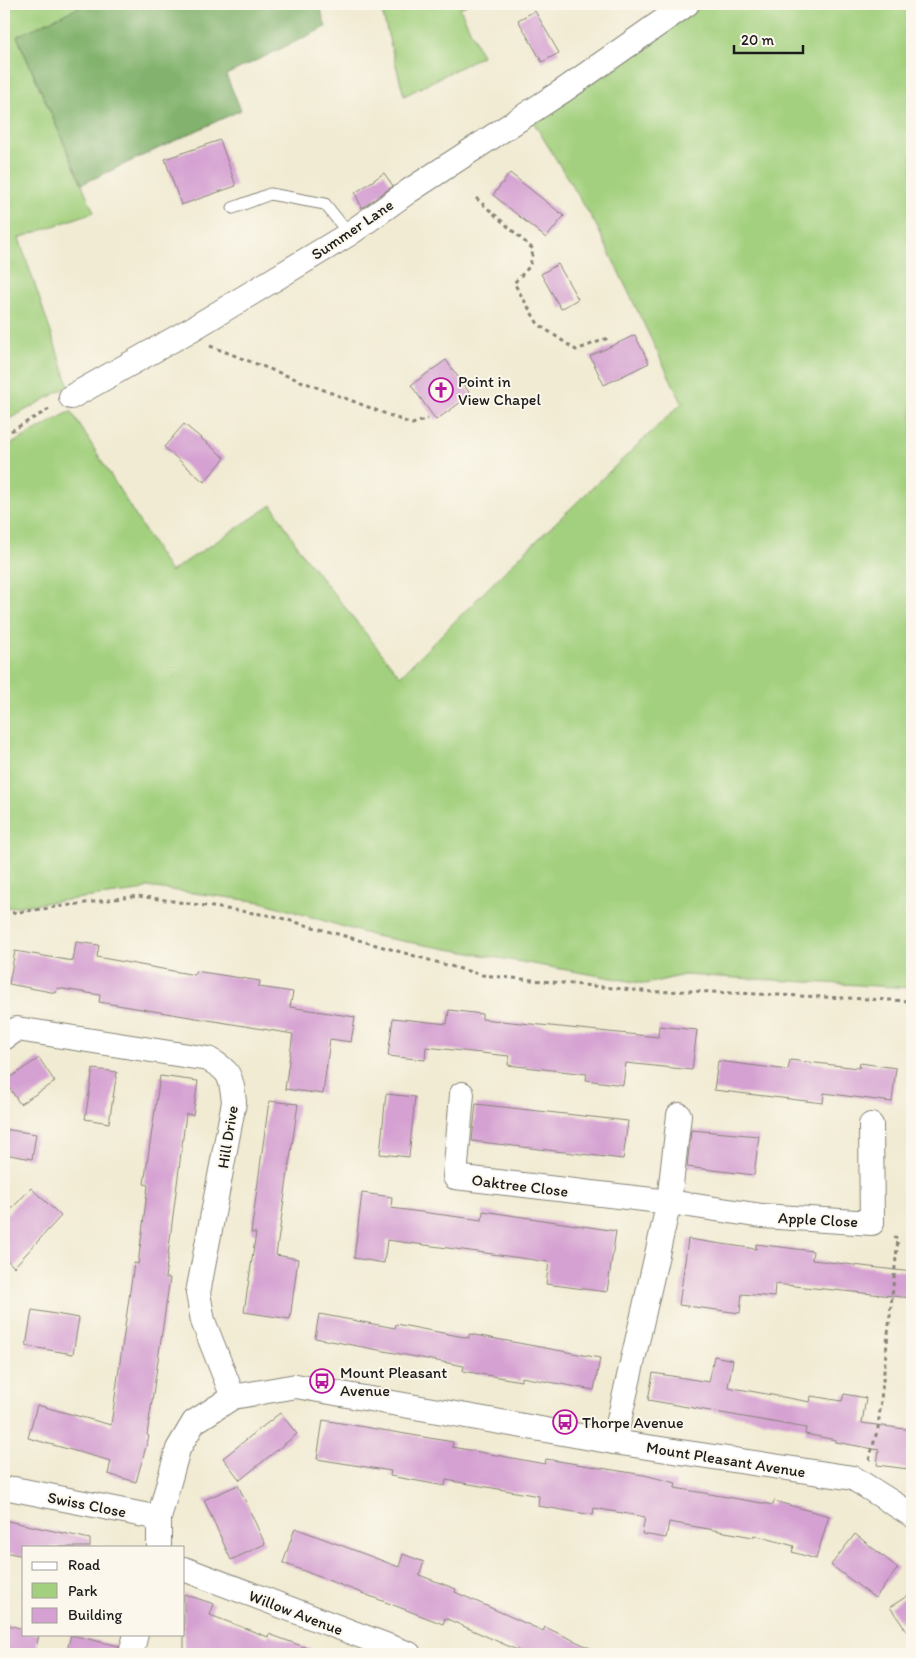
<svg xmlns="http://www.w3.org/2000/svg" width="916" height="1658" font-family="Itim,sans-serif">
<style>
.green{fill:#a3d07e;stroke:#60764d}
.forest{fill:#82b26d;stroke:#4f6744}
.building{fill:#d5a1d2}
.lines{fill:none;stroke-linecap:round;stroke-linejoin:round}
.lane-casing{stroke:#868478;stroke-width:13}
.street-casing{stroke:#868478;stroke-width:26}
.path{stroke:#868478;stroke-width:3;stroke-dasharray:4 4;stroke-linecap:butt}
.lane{stroke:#fff;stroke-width:11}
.street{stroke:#fff;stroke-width:24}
.labels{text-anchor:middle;stroke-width:4;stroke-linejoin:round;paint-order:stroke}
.street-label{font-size:16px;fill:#1c1c1c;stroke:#fbf7ec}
.poi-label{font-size:16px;fill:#1c1c1c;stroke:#fbf7ec;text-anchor:start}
</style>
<rect width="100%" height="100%" fill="#fbf7ec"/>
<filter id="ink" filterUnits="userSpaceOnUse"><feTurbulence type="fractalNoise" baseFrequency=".02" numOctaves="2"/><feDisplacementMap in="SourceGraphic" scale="10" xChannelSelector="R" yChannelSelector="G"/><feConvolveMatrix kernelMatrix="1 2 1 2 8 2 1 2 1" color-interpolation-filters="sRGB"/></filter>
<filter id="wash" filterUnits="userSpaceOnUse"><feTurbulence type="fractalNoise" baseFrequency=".0096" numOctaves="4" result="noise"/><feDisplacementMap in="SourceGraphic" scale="20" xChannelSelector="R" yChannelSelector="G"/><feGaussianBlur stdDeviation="1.12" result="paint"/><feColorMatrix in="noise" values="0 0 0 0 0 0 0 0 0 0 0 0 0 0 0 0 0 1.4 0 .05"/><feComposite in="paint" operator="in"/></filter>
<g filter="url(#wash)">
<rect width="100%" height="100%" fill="#f1ebd3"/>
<g class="green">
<path d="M 4,4 L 86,4 L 17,37 L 94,212 L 19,238 L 69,386 L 4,422 Z"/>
<path d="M 380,4 L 469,4 L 460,8 L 482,56 L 404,96 Z"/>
<path d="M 705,4 L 912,4 L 912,988 L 684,975 L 646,984 L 374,936 L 262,902 L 147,887 L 139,891 L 4,908 L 4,448 L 71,411 L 170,572 L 272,505 L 303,555 L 400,676 L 516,560 L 682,403 L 596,225 L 534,123 Z"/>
</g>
<path class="forest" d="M 86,4 L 319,4 L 326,27 L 226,75 L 241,110 L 82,184 L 17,36 Z"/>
<g id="blocks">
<g class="building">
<path d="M 535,11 L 559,53 L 542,62 L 518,20 Z"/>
<path d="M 220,140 L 236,186 L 181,205 L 165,159 Z"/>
<path d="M 384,173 L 393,186 L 362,208 L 355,193 Z"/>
<path d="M 510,173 L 564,216 L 546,238 L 493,195 Z"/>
<path d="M 558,264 L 578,299 L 561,309 L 541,274 Z"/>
<path d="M 635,335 L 649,363 L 604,385 L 590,356 Z"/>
<path d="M 446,360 L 471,395 L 436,420 L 411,385 Z"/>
<path d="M 184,424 L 225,458 L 204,482 L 164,447 Z"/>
<path d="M 76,942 L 99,945 L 97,957 L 195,975 L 195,971 L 260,981 L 259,987 L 293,992 L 290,1007 L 355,1017 L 351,1042 L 330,1039 L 323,1094 L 285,1089 L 293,1034 L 99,1002 L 100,995 L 57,988 L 56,993 L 9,984 L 15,951 L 73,961 Z"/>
<path d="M 449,1010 L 482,1014 L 482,1019 L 658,1037 L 659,1026 L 697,1030 L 692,1070 L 626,1063 L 623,1085 L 586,1080 L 587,1074 L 508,1065 L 509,1056 L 426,1047 L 425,1060 L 388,1056 L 393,1018 L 447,1024 Z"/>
<path d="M 39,1058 L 55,1082 L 20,1104 L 5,1081 Z"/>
<path d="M 790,1060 L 859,1068 L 860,1063 L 896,1068 L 892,1102 L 824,1093 L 823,1103 L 714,1090 L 718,1061 L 788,1070 Z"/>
<path d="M 93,1069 L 117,1072 L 109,1123 L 85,1119 Z"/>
<path d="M 160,1076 L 198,1081 L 193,1115 L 186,1114 L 165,1278 L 170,1278 L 147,1435 L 149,1436 L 136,1482 L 108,1474 L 111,1461 L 28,1438 L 37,1405 L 111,1425 L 134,1263 L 138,1264 L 148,1185 L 144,1184 Z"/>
<path d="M 386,1094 L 415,1097 L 409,1157 L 380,1154 Z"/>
<path d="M 269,1101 L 298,1104 L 276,1255 L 298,1259 L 290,1319 L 244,1312 L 256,1233 L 251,1233 Z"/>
<path d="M 476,1104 L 628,1121 L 623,1159 L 472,1141 Z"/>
<path d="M 4,1129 L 36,1134 L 32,1159 L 4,1154 Z"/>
<path d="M 691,1130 L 759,1136 L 754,1175 L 687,1167 Z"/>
<path d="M 31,1188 L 61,1216 L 14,1267 L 4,1257 L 4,1217 Z"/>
<path d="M 362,1193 L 392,1197 L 391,1208 L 482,1220 L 483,1211 L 616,1231 L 607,1292 L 546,1284 L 549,1262 L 478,1252 L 387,1240 L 384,1263 L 354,1258 Z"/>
<path d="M 688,1239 L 756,1249 L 756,1244 L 813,1251 L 812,1260 L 912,1272 L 912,1298 L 775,1284 L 774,1297 L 742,1294 L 740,1313 L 679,1305 Z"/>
<path d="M 32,1310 L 79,1318 L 73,1354 L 26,1346 Z"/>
<path d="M 319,1314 L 395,1328 L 396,1324 L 469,1338 L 469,1334 L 600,1358 L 594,1390 L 521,1377 L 521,1381 L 463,1371 L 464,1366 L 315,1338 Z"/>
<path d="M 714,1356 L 733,1360 L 728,1387 L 810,1402 L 811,1396 L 842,1401 L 844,1394 L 866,1398 L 862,1423 L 912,1430 L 908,1469 L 877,1465 L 879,1450 L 836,1442 L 836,1440 L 805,1434 L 806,1428 L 648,1400 L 653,1373 L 709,1382 Z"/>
<path d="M 280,1413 L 297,1434 L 240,1480 L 223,1458 Z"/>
<path d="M 323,1420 L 453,1442 L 452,1447 L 545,1464 L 546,1459 L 644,1475 L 676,1483 L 675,1488 L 773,1505 L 774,1501 L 829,1516 L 816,1559 L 792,1552 L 794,1546 L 754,1535 L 753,1537 L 669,1522 L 666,1538 L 642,1534 L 645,1517 L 594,1508 L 593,1515 L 538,1506 L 539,1496 L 446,1480 L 445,1486 L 390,1476 L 391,1471 L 317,1459 Z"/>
<path d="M 238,1485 L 265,1544 L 231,1560 L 204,1500 Z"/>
<path d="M 4,1520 L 90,1539 L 90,1547 L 24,1547 L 24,1556 L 4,1552 Z"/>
<path d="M 295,1528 L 399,1567 L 403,1554 L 424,1562 L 419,1575 L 456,1589 L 455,1592 L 543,1631 L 545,1627 L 603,1654 L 526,1654 L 445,1618 L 443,1624 L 283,1563 Z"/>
<path d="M 855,1534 L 898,1568 L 875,1598 L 831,1565 Z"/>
<path d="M 912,1593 L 912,1639 L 890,1607 Z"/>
<path d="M 184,1594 L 214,1604 L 210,1615 L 268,1637 L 269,1634 L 318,1652 L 317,1654 L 200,1654 L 184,1649 Z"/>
<path d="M 4,1624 L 24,1629 L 24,1634 L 39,1634 L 35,1654 L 20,1654 L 4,1650 Z"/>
<path d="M 71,1635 L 119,1646 L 118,1654 L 66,1654 Z"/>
</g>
</g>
</g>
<g filter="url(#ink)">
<use href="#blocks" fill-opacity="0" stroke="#868478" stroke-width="1"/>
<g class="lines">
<g class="lane-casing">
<path id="lane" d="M 233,208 L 270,194 L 325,204 L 349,234"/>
</g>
<g class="street-casing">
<g id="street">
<path d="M 71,397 L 192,329 L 349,234 L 409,191 L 564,90 L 687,4"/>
<path d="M 4,1038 L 17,1029 L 208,1059 C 231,1071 231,1077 234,1102 L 198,1293 L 203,1321 L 233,1397"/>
<path d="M 462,1094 L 455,1177 L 669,1202 L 762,1216 L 872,1223 L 871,1125"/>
<path d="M 614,1442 L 669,1202 L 679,1115"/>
<path d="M 14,1489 L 159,1518"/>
<path d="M 159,1547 L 159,1518 L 178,1449 L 194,1422 L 233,1397 L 296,1386 L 614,1442 L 853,1478 L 912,1515"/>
<path d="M 184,1569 L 409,1654"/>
<path d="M 131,1654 L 136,1634"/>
</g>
</g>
<g class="path">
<path d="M 476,198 L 533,249 L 530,266 L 514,283 L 538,324 L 576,350 L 611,337"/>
<path d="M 210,346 L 412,424 L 428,419"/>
<path d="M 4,435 L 51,408"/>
<path d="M 4,914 L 138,896 L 274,916 L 482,975 L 653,992 L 690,991 L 912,1001"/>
<path d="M 869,1460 L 878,1428 L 898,1239 L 891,1235"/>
</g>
<use href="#lane" class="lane"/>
<use href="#street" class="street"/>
</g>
</g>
<defs>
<g id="church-ring" transform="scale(1.25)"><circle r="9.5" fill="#fbf7ec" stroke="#b5179e" stroke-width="1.5"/><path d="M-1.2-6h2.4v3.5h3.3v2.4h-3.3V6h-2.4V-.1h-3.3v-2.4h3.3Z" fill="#b5179e"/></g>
<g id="bus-ring" transform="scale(1.25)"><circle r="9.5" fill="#fbf7ec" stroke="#b5179e" stroke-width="1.5"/><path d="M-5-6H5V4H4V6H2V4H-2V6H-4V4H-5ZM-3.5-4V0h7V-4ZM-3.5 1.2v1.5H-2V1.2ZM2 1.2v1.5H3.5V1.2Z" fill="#b5179e"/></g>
</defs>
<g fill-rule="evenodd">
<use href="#church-ring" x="441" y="390"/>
<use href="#bus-ring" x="322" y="1381"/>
<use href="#bus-ring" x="565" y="1422"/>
</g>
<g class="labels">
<g class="street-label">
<text transform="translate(352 229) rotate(-34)" y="6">Summer Lane</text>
<text transform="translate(227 1137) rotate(-81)" y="6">Hill Drive</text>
<text transform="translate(520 1185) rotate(7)" y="6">Oaktree Close</text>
<text transform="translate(818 1219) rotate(3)" y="6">Apple Close</text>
<text transform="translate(726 1459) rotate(9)" y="6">Mount Pleasant Avenue</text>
<text transform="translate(87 1504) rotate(11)" y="6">Swiss Close</text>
<text transform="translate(296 1612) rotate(21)" y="6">Willow Avenue</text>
</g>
<g class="poi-label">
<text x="458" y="387">Point in<tspan x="458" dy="18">View Chapel</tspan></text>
<text x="340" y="1378">Mount Pleasant<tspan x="340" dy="18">Avenue</tspan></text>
<text x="582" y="1428">Thorpe Avenue</text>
</g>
</g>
<rect width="916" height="1658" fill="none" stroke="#fbf7ec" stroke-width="20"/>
<rect x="22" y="1546" width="162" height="90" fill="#fbf7ec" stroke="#a29f99"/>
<rect x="32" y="1562" width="25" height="8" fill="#ffffff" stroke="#a29f99"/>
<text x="68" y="1570" font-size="15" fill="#1c1c1c">Road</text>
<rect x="32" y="1583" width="25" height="15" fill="#a3d07e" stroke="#a29f99"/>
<text x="68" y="1596" font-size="15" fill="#1c1c1c">Park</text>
<rect x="32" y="1608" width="25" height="15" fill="#d5a1d2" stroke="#a29f99"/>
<text x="68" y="1620" font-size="15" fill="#1c1c1c">Building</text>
<path d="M734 45v8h69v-8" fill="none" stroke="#1c1c1c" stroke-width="2.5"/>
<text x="741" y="45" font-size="15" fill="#1c1c1c" stroke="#fbf7ec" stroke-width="4" paint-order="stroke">20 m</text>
</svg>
